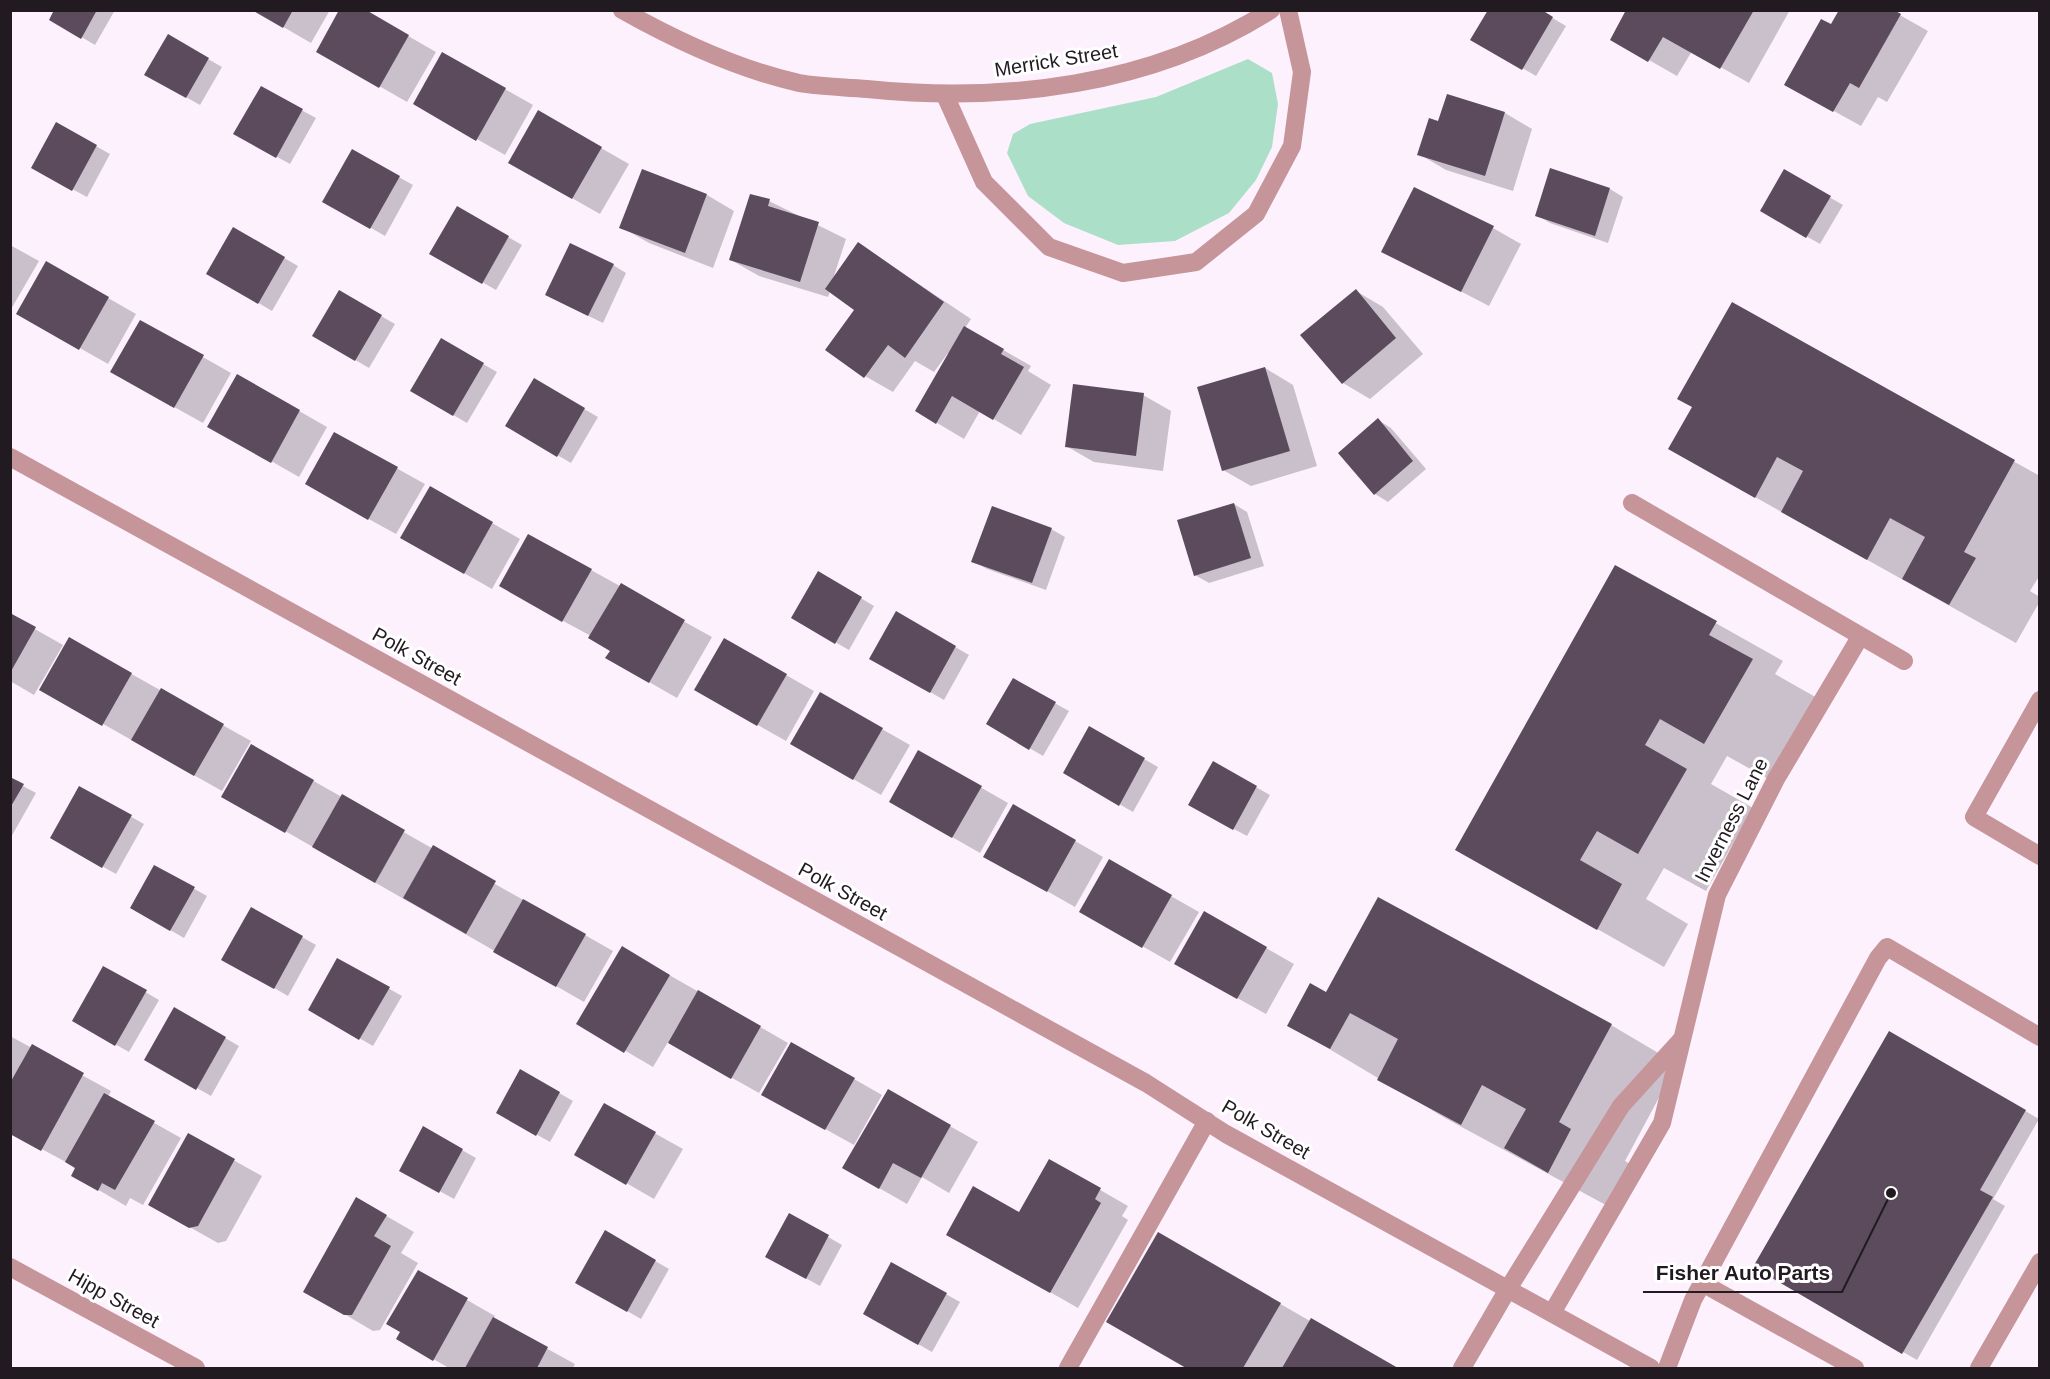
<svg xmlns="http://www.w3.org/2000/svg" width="2050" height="1379" font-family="Helvetica,sans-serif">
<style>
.green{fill:#acdfc7}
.shadow{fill:#0003}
.building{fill:#5b4b5d}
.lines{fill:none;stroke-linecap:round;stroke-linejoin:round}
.lane{stroke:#c5959a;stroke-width:18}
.street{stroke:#c5959a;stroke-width:18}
.labels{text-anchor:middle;stroke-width:6;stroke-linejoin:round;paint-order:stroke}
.street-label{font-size:20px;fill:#211a21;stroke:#fff}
.leader{fill:none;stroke:#211a21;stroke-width:2}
.callout-dot{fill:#211a21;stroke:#fff;stroke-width:2}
.callout-label{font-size:21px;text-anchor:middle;font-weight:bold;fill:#211a21;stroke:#fff;stroke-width:6;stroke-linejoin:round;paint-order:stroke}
</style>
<rect width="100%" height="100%" fill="#fdf1fe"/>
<path class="green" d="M 1248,59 L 1272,73 L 1278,104 L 1272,147 L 1256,180 L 1229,213 L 1175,241 L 1118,245 L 1064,223 L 1028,196 L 1007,153 L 1013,134 L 1030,124 L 1156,97 Z"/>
<g class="shadow">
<path d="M 56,10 L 115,10 L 95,45 L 51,19 Z"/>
<path d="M 254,10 L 330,10 L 311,43 Z"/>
<path d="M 363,10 L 436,52 L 407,102 L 318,51 Z"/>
<path d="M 1539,10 L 1566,26 L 1536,76 L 1473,39 Z"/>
<path d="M 1628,10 L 1790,10 L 1749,83 L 1692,51 L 1677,76 L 1612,39 Z"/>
<path d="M 1891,10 L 1928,31 L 1887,102 L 1878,97 L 1861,126 L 1814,100 L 1832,26 Z"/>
<path d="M 168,36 L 222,67 L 200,105 L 147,75 Z"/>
<path d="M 443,54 L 533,105 L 505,155 L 415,104 Z"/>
<path d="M 261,88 L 316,118 L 290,164 L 235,134 Z"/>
<path d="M 1448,95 L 1505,113 L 1532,129 L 1513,191 L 1446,170 L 1419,154 L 1439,123 Z"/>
<path d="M 538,112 L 629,164 L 600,214 L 510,163 Z"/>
<path d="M 57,124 L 110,154 L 87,197 L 33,168 Z"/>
<path d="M 352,151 L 413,185 L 385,236 L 324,201 Z"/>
<path d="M 1784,171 L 1843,205 L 1820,244 L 1762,211 Z"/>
<path d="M 1610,189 L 1623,197 L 1608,243 L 1550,223 L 1537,215 Z"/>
<path d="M 707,195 L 734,211 L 713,268 L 649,243 L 621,227 Z"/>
<path d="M 769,201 L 846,239 L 833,279 L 859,244 L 971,319 L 965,328 L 1031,366 L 1028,371 L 1051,385 L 1021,435 L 980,411 L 964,439 L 917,411 L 950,354 L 948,353 L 934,372 L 915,361 L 893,392 L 865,376 L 856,309 L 830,291 L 828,297 L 759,276 L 731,260 Z"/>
<path d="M 458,208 L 522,245 L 496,290 L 431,253 Z"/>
<path d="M 1493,228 L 1521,244 L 1489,306 L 1383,251 Z"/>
<path d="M 234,229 L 298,266 L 272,311 L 208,273 Z"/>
<path d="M 10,245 L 39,261 L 10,311 Z"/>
<path d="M 47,263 L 136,314 L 108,364 L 18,313 Z"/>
<path d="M 613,265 L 626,273 L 603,323 L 560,302 Z"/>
<path d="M 1356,291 L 1383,307 L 1423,354 L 1370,399 L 1343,383 Z"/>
<path d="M 339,292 L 395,324 L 369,368 L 314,336 Z"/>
<path d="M 1733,304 L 2040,476 L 2040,575 L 2030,591 L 2040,597 L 2040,601 L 2016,643 L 1737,487 L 1694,407 Z"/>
<path d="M 141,322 L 231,373 L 203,423 L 140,388 Z"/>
<path d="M 441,340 L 497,372 L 467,423 L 412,391 Z"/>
<path d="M 1265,368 L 1293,385 L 1317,466 L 1251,486 L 1223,470 Z"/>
<path d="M 238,376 L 327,427 L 299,477 L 210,426 Z"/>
<path d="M 534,380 L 598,417 L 571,463 L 507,426 Z"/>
<path d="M 1143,395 L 1171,411 L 1163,471 L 1094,462 L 1066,446 Z"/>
<path d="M 1378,420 L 1391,428 L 1426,469 L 1388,502 L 1375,494 Z"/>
<path d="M 335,434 L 425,484 L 396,534 L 334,500 Z"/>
<path d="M 431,488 L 520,539 L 492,589 L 402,538 Z"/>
<path d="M 1234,504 L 1247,512 L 1264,566 L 1209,583 L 1195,575 Z"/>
<path d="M 1051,529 L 1065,537 L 1046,590 L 987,569 L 973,561 Z"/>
<path d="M 1616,567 L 1783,661 L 1775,674 L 1819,699 L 1772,781 L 1727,756 L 1711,784 L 1753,808 L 1706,891 L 1664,868 L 1646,899 L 1688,924 L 1664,967 L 1522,886 Z"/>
<path d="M 591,570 L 712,637 L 677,698 L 607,658 L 612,650 L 591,636 L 528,602 Z"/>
<path d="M 819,573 L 874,606 L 849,650 L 793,618 Z"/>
<path d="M 897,613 L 969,655 L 944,700 L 871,658 Z"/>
<path d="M 10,615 L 63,645 L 34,695 L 10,681 Z"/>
<path d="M 69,639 L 251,741 L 222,791 L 41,689 Z"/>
<path d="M 725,640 L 814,691 L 786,741 L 696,690 Z"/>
<path d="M 1013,680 L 1069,711 L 1043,756 L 988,724 Z"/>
<path d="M 820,694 L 910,745 L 881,795 L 792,744 Z"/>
<path d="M 1090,728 L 1158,767 L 1133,812 L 1065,773 Z"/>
<path d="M 252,746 L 613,951 L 584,1002 L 224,796 Z"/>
<path d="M 919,752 L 1008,803 L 980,853 L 891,802 Z"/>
<path d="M 1213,763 L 1270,795 L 1247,836 L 1204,813 Z"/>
<path d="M 10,779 L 36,793 L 10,839 Z"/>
<path d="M 80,788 L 144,824 L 116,874 L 52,838 Z"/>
<path d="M 1014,806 L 1103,857 L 1075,907 L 985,856 Z"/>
<path d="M 1109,861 L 1199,912 L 1170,962 L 1081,911 Z"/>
<path d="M 155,867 L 207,896 L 184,938 L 132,908 Z"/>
<path d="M 252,909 L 316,945 L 288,996 L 224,959 Z"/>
<path d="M 1205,913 L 1294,964 L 1266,1014 L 1203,979 Z"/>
<path d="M 338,960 L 402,996 L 373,1046 L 310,1010 Z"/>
<path d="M 650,964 L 788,1043 L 759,1093 L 668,1042 L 653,1067 L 578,1023 Z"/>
<path d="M 104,968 L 159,1000 L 129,1052 L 74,1021 Z"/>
<path d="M 1326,994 L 1611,1025 L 1677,1064 L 1625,1161 L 1637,1168 L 1615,1210 L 1445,1118 L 1289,1025 Z"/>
<path d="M 175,1009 L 239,1046 L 211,1096 L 146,1059 Z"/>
<path d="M 1890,1033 L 2039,1119 L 1993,1199 L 2005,1206 L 1917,1360 L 1755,1267 Z"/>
<path d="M 10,1036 L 111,1091 L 108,1097 L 181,1138 L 143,1205 L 130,1198 L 126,1206 L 73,1175 L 77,1168 L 10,1132 Z"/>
<path d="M 521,1071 L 573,1101 L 550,1142 L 498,1113 Z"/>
<path d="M 854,1079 L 882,1095 L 854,1145 L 791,1110 Z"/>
<path d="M 888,1091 L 978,1142 L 949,1193 L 922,1177 L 907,1204 L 844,1168 Z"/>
<path d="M 604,1105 L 683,1149 L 654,1199 L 576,1154 Z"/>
<path d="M 423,1128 L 476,1158 L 454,1199 L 401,1170 Z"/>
<path d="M 189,1135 L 262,1176 L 226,1241 L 218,1243 L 177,1220 Z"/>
<path d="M 1050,1161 L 1128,1206 L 1122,1216 L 1128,1220 L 1078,1308 L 948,1234 L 1020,1214 Z"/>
<path d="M 357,1199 L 414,1232 L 401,1253 L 418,1263 L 380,1330 L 373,1331 L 305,1291 Z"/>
<path d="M 790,1215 L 842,1245 L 820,1286 L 767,1257 Z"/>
<path d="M 605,1232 L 669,1269 L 641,1319 L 577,1282 Z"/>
<path d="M 1158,1234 L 1310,1321 L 1395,1368 L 1188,1368 L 1108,1322 Z"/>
<path d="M 892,1264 L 960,1302 L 932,1352 L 865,1314 Z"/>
<path d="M 418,1272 L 495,1316 L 493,1319 L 575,1364 L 573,1368 L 449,1368 L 398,1339 Z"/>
</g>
<g class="building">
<path d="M 54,10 L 97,10 L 81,39 L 49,20 Z"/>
<path d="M 252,10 L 293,10 L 283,28 Z"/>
<path d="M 339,10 L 366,10 L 409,35 L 379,88 L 316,52 Z"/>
<path d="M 1488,10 L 1542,10 L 1553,17 L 1522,70 L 1470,40 Z"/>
<path d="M 1626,10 L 1754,10 L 1720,69 L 1663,37 L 1648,62 L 1610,40 Z"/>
<path d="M 1839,10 L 1894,10 L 1901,14 L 1859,88 L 1850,83 L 1833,112 L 1784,85 L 1821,19 L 1831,24 Z"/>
<path d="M 168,34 L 209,58 L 186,98 L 144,75 Z"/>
<path d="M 442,52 L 506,88 L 476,141 L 413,104 Z"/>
<path d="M 261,86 L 303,109 L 276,158 L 233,134 Z"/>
<path d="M 1447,94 L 1505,112 L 1485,176 L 1417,155 L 1429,118 L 1438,121 Z"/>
<path d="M 538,110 L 602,147 L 572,199 L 508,163 Z"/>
<path d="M 56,122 L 97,145 L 72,191 L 31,168 Z"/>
<path d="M 352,149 L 400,176 L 370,229 L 322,202 Z"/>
<path d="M 1550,168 L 1610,188 L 1595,236 L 1535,216 Z"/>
<path d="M 642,169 L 707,194 L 685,253 L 619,228 Z"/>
<path d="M 1784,169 L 1831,196 L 1806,238 L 1760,211 Z"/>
<path d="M 1414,187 L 1494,226 L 1461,292 L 1381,252 Z"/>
<path d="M 750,194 L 770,199 L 768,206 L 819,222 L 800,282 L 729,260 Z"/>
<path d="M 457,206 L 509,236 L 482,284 L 429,254 Z"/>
<path d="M 233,227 L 285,257 L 258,304 L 206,274 Z"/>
<path d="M 858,242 L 944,302 L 905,358 L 888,345 L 864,378 L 825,350 L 854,310 L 825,289 Z"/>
<path d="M 570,243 L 614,264 L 588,316 L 545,295 Z"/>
<path d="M 46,261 L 109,297 L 79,350 L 16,314 Z"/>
<path d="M 1356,289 L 1396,338 L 1342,384 L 1300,335 Z"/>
<path d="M 339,290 L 382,315 L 355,361 L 312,336 Z"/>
<path d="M 1732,302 L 2015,460 L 1964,552 L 1976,558 L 1949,605 L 1902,579 L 1925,537 L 1890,518 L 1867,560 L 1781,512 L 1803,471 L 1777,457 L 1755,498 L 1668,449 L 1692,407 L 1677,399 Z"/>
<path d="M 140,320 L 204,355 L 174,408 L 110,372 Z"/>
<path d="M 964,326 L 1004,349 L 1001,354 L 1024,367 L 993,420 L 952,396 L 936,424 L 915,411 Z"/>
<path d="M 441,338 L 484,363 L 453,416 L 410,391 Z"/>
<path d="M 1265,367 L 1290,451 L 1222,471 L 1197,387 Z"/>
<path d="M 237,374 L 300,410 L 271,463 L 207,427 Z"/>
<path d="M 534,378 L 585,408 L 557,457 L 505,426 Z"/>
<path d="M 1073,384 L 1144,393 L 1136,456 L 1065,447 Z"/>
<path d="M 1378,418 L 1413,461 L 1374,495 L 1338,453 Z"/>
<path d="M 334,432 L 398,467 L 368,520 L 305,484 Z"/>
<path d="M 430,486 L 493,522 L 464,574 L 400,538 Z"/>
<path d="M 1234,503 L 1251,558 L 1194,576 L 1177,520 Z"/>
<path d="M 992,506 L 1052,528 L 1032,583 L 971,562 Z"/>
<path d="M 528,534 L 592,569 L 562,622 L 499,586 Z"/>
<path d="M 1615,565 L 1717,621 L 1709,635 L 1753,659 L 1704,744 L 1660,719 L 1645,745 L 1687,769 L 1638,854 L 1597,831 L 1580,860 L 1622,884 L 1597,930 L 1455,850 Z"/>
<path d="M 818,571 L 862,597 L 835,644 L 791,618 Z"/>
<path d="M 621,583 L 685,620 L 649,683 L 605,658 L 610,651 L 588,638 Z"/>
<path d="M 896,611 L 956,646 L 930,693 L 869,659 Z"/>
<path d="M 10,613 L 36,627 L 10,673 Z"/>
<path d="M 69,637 L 132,673 L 102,726 L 39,690 Z"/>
<path d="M 724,638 L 787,674 L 757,726 L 694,690 Z"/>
<path d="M 1013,678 L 1056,702 L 1029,750 L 986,724 Z"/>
<path d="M 161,688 L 224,724 L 194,776 L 131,740 Z"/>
<path d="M 820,692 L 883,728 L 853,780 L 790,744 Z"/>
<path d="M 1089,726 L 1145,758 L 1119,806 L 1063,773 Z"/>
<path d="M 251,744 L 314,780 L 285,833 L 221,797 Z"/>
<path d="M 918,750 L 982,786 L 952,838 L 889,802 Z"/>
<path d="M 1213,761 L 1257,786 L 1233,830 L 1188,805 Z"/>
<path d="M 10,777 L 24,784 L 10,808 Z"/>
<path d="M 79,786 L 132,815 L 102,868 L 50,838 Z"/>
<path d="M 342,794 L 405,830 L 375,883 L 312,847 Z"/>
<path d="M 1013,804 L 1076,840 L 1047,892 L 983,857 Z"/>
<path d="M 433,845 L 496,881 L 466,934 L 403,898 Z"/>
<path d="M 1109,859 L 1172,895 L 1142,948 L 1079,912 Z"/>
<path d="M 154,865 L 195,887 L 170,931 L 130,908 Z"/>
<path d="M 1378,897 L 1612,1024 L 1559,1122 L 1571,1129 L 1548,1173 L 1504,1148 L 1526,1109 L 1482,1085 L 1461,1125 L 1377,1080 L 1398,1039 L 1350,1013 L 1330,1049 L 1287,1026 L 1310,983 L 1326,992 Z"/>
<path d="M 523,899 L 586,934 L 556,987 L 493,952 Z"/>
<path d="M 251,907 L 303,936 L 274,989 L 221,960 Z"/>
<path d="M 1204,911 L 1267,947 L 1237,999 L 1174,964 Z"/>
<path d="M 622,946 L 670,975 L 624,1053 L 576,1024 Z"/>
<path d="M 337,958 L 390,987 L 359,1040 L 308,1010 Z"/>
<path d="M 103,966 L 147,990 L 115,1046 L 72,1021 Z"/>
<path d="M 698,990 L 761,1026 L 731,1079 L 668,1043 Z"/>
<path d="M 174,1007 L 226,1037 L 196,1090 L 144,1060 Z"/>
<path d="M 1889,1031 L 2026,1110 L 1980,1190 L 1993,1197 L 1902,1354 L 1753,1267 Z"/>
<path d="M 791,1042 L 855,1078 L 825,1130 L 761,1095 Z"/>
<path d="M 32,1044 L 84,1073 L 41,1151 L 10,1134 L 10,1083 Z"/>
<path d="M 520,1069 L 560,1092 L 536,1136 L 496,1113 Z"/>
<path d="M 888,1089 L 951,1125 L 921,1178 L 893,1163 L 879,1189 L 842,1168 Z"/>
<path d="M 104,1093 L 155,1121 L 115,1190 L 102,1183 L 98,1191 L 71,1176 L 75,1168 L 65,1162 Z"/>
<path d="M 604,1103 L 656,1132 L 626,1185 L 574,1155 Z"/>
<path d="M 423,1126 L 463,1149 L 439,1193 L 399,1171 Z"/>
<path d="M 188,1133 L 235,1159 L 198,1226 L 189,1228 L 148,1205 Z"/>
<path d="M 1049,1159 L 1101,1188 L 1095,1199 L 1101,1203 L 1050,1293 L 946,1235 L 973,1186 L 1019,1212 Z"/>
<path d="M 356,1197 L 387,1215 L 374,1236 L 391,1246 L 352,1315 L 344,1315 L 303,1292 Z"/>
<path d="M 789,1213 L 829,1235 L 806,1279 L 765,1257 Z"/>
<path d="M 605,1230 L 656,1260 L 627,1312 L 575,1283 Z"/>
<path d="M 1158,1232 L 1281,1303 L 1243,1368 L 1186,1368 L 1106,1322 Z"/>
<path d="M 891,1262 L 947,1293 L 918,1345 L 863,1314 Z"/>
<path d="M 418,1270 L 468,1298 L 433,1361 L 396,1339 L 400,1332 L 386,1324 Z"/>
<path d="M 493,1317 L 548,1347 L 537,1368 L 465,1368 Z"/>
<path d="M 1311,1318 L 1398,1368 L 1282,1368 Z"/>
</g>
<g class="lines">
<g class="lane">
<path d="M 2040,700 L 1974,817 L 2040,856"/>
<path d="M 1702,1283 L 1855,1368"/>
<path d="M 1068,1368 L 1207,1121"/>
<path d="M 1462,1368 L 1508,1289"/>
<path d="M 1667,1368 L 1693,1300 L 1878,958 L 1887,947 L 2040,1037"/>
<path d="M 1979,1368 L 2040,1262"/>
</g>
<g class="street">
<path d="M 622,10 C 677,41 737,69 799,83 C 821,87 845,87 867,89 C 1005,103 1151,86 1271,10"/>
<path d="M 945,95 L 984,182 L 1049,247 L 1123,273 L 1196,262 L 1256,214 L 1292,146 L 1302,72 L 1288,10"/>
<path d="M 10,457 L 1146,1083 L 1226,1134 L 1651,1368"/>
<path d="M 1632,503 L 1904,661"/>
<path d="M 10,1267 L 196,1368"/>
<path d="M 1508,1289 L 1621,1106 L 1681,1040"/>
<path d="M 1552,1313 L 1662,1123 L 1717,895 L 1776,779 L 1860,637"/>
</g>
</g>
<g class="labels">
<g class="street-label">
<text transform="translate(1056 60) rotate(-9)" y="7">Merrick Street</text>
<text transform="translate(417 656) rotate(29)" y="7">Polk Street</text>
<text transform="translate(1731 820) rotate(-63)" y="7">Inverness Lane</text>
<text transform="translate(843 891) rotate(29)" y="7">Polk Street</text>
<text transform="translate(1266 1129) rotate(30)" y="7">Polk Street</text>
<text transform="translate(114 1298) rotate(29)" y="7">Hipp Street</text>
</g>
</g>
<path class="leader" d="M1891 1193L1842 1292H1643"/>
<circle class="callout-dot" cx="1891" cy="1193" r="6"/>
<g class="callout-label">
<text x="1743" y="1280">Fisher Auto Parts</text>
</g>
<rect width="2050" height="1379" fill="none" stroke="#211a21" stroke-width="24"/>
</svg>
